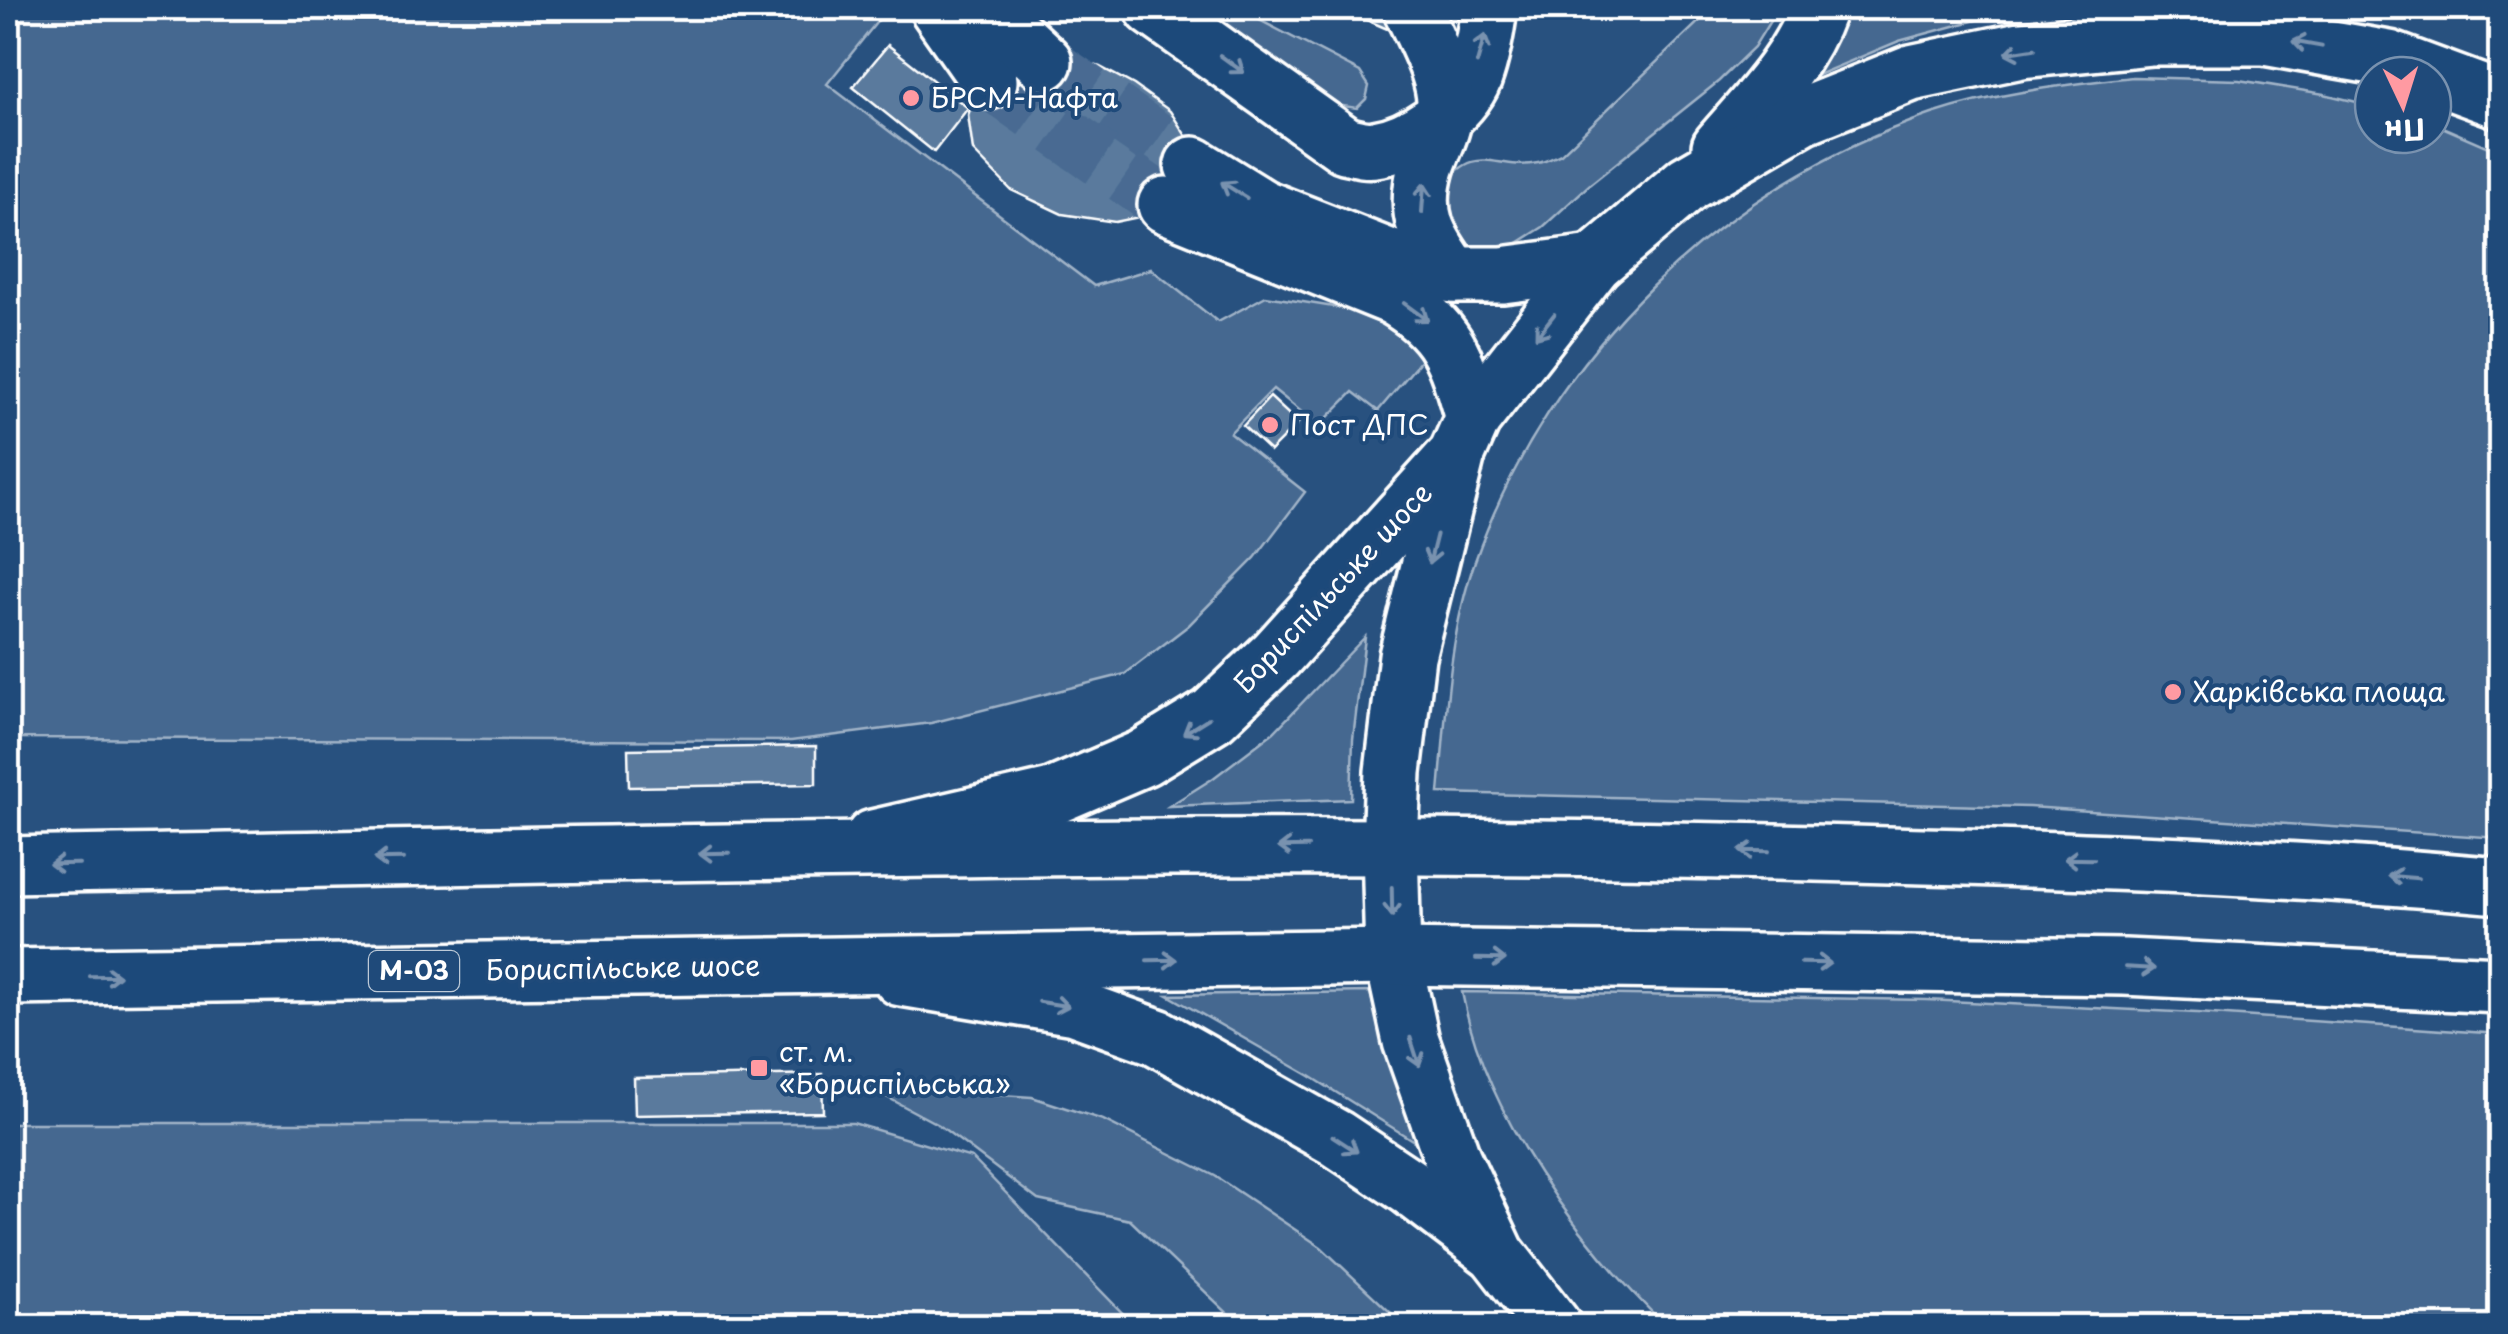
<svg xmlns="http://www.w3.org/2000/svg" width="2508" height="1334" font-family="'Playpen Sans',sans-serif">
<style>
.green{fill:#446890;stroke:#a2b4c8;stroke-width:2.5}
.building{fill:#5a7a9d;stroke:#fff;stroke-width:2.5}
.lines{fill:none;stroke-linecap:round;stroke-linejoin:round}
.minor-tunnel{stroke:#486b92;stroke-width:55;stroke-dasharray:55 28;stroke-linecap:butt}
.minor-casing{stroke:#fff;stroke-width:62}
.major-casing{stroke:#fff;stroke-width:62}
.highway-casing{stroke:#fff;stroke-width:62}
.minor{stroke:#1f4a7a;stroke-width:55}
.major{stroke:#1f4a7a;stroke-width:55}
.highway{stroke:#1f4a7a;stroke-width:55}
.oneway{stroke:#7992af}
.poi-dot{fill:#ff9aa2;stroke:#1f4a7a;stroke-width:4}
.labels{text-anchor:middle;stroke-width:8;stroke-linejoin:round;paint-order:stroke}
.shield{fill:#1f4a7a;stroke:#bcc9d7;stroke-width:2.5}
.shield-label{font-size:25px;font-weight:bold;fill:#fff}
.poi-label{font-size:28px;fill:#fff;stroke:#1f4a7a;text-anchor:start}
.street-label{font-size:28px;fill:#fff;stroke:#1f4a7a}
</style>
<rect width="100%" height="100%" fill="#28517f"/>
<filter id="ink" filterUnits="userSpaceOnUse"><feTurbulence type="fractalNoise" baseFrequency=".01" numOctaves="2"/><feDisplacementMap in="SourceGraphic" scale="20" xChannelSelector="R" yChannelSelector="G"/><feConvolveMatrix kernelMatrix="1 2 1 2 8 2 1 2 1" color-interpolation-filters="sRGB"/></filter>
<g filter="url(#ink)">
<g class="green">
<path d="M 8,8 L 888,8 L 827,84 L 1094,286 L 1151,269 L 1218,322 L 1266,296 L 1383,315 L 1426,354 L 1378,411 L 1353,392 L 1319,426 L 1273,389 L 1230,433 L 1305,492 L 1255,558 L 1189,625 L 1125,674 L 931,723 L 791,741 L 8,738 Z"/>
<path d="M 1198,8 L 1236,8 L 1360,72 L 1369,86 L 1366,99 L 1357,108 L 1336,105 Z"/>
<path d="M 1713,8 L 1778,8 L 1754,47 L 1719,81 L 1589,185 L 1543,227 L 1508,249 L 1486,249 L 1462,244 L 1447,227 L 1443,186 C 1478,140 1495,172 1538,163 C 1545,162 1554,157 1561,154 Z"/>
<path d="M 1844,8 L 2004,8 L 2013,10 L 1899,41 L 1808,79 Z"/>
<path d="M 2133,77 L 2239,80 L 2324,94 L 2373,106 L 2373,135 L 2433,135 L 2433,123 L 2500,152 L 2500,838 L 2029,807 L 1439,793 C 1446,715 1449,635 1475,561 C 1549,352 1723,185 1932,114 C 1998,92 2065,85 2133,77 Z"/>
<path d="M 1365,637 L 1353,739 L 1351,799 L 1169,806 L 1212,779 L 1274,732 Z"/>
<path d="M 1370,992 L 1379,1029 L 1425,1148 L 1310,1076 L 1168,995 Z"/>
<path d="M 1462,992 L 1927,1000 L 2197,1013 L 2500,1034 L 2500,1326 L 1666,1326 C 1578,1241 1485,1115 1462,992 Z"/>
<path d="M 868,1087 L 1032,1097 L 1103,1120 L 1215,1176 L 1321,1247 L 1405,1326 L 1241,1326 L 1130,1220 L 1038,1200 L 939,1125 Z"/>
<path d="M 8,1123 L 853,1123 L 972,1158 L 1135,1326 L 8,1326 Z"/>
</g>
<g class="building">
<path d="M 1339,8 L 1411,8 L 1399,34 Z"/>
<path d="M 888,45 L 968,108 L 934,152 L 853,87 Z"/>
<path d="M 1068,57 L 1100,67 L 1134,85 L 1170,111 L 1188,139 L 1154,214 L 1115,222 L 1062,214 L 1011,190 L 973,151 L 968,115 L 978,88 L 1007,72 Z"/>
<path d="M 1270,397 L 1298,423 L 1270,451 L 1243,426 Z"/>
<path d="M 816,746 L 816,784 L 629,787 L 628,749 Z"/>
<path d="M 822,1074 L 823,1112 L 635,1115 L 634,1078 Z"/>
</g>
<g class="lines">
<g class="minor-tunnel">
<path d="M 1044,62 L 1193,165"/>
<path d="M 989,81 L 1166,205"/>
</g>
<g class="minor-casing">
<g id="minor">
<path d="M 938,8 L 989,81"/>
<path d="M 986,8 L 1044,62"/>
<path d="M 1153,8 L 1345,145 C 1355,147 1365,151 1375,149 C 1411,144 1460,112 1474,77 C 1482,55 1486,31 1489,8"/>
<path d="M 1411,8 C 1425,38 1451,83 1444,117 C 1441,135 1431,151 1426,168 C 1413,215 1427,238 1454,275"/>
<path d="M 1193,165 L 1261,207 L 1419,269 L 1454,275 L 1502,275 L 1594,263"/>
<path d="M 1166,205 L 1394,297 C 1449,330 1456,359 1473,418"/>
</g>
</g>
<g class="major-casing">
<g id="major">
<path d="M 1720,147 C 1757,104 1799,62 1818,8"/>
<path d="M 873,838 L 1052,797 L 1143,758 L 1213,715 L 1276,655 L 1452,460"/>
<path d="M 901,978 L 1074,1007 L 1157,1037 L 1336,1138 L 1411,1188 L 1491,1249"/>
<path d="M 1553,1326 L 1497,1254 L 1453,1160 L 1411,1041 L 1393,957 L 1390,846 L 1393,772 L 1407,656 L 1457,454 L 1473,418 L 1594,263 L 1688,183 L 1803,116 L 1911,73 L 2021,50 L 2152,37 L 2264,37 L 2389,59 L 2500,100"/>
</g>
</g>
<g class="highway-casing">
<g id="highway">
<path d="M 8,865 C 596,855 1186,838 1775,852 C 2017,858 2259,864 2500,886"/>
<path d="M 8,977 L 1393,957 L 2124,967 L 2500,985"/>
</g>
</g>
<use href="#minor" class="minor"/>
<use href="#major" class="major"/>
<use href="#highway" class="highway"/>
</g>
<defs><path id="oneway-shaft" d="M-6 0H5M1.5-3L5.5 0L1.5 3" fill="none" stroke-width="1.6" stroke-linecap="round" stroke-linejoin="round" transform="scale(2.5)"/></defs>
<g class="oneway">
<use href="#oneway-shaft" transform="translate(2307 44) rotate(-170)"/>
<use href="#oneway-shaft" transform="translate(1481 49) rotate(-74)"/>
<use href="#oneway-shaft" transform="translate(2020 51) rotate(171)"/>
<use href="#oneway-shaft" transform="translate(1232 64) rotate(36)"/>
<use href="#oneway-shaft" transform="translate(1234 190) rotate(-148)"/>
<use href="#oneway-shaft" transform="translate(1423 198) rotate(-86)"/>
<use href="#oneway-shaft" transform="translate(1416 312) rotate(36)"/>
<use href="#oneway-shaft" transform="translate(1545 326) rotate(128)"/>
<use href="#oneway-shaft" transform="translate(1433 549) rotate(104)"/>
<use href="#oneway-shaft" transform="translate(1196 726) rotate(148)"/>
<use href="#oneway-shaft" transform="translate(1293 847) rotate(179)"/>
<use href="#oneway-shaft" transform="translate(1754 851) rotate(-179)"/>
<use href="#oneway-shaft" transform="translate(714 853) rotate(179)"/>
<use href="#oneway-shaft" transform="translate(389 859) rotate(179)"/>
<use href="#oneway-shaft" transform="translate(2079 859) rotate(-179)"/>
<use href="#oneway-shaft" transform="translate(64 864) rotate(179)"/>
<use href="#oneway-shaft" transform="translate(2403 877) rotate(-175)"/>
<use href="#oneway-shaft" transform="translate(1392 902) rotate(89)"/>
<use href="#oneway-shaft" transform="translate(1491 959) rotate(1)"/>
<use href="#oneway-shaft" transform="translate(1162 960) rotate(-1)"/>
<use href="#oneway-shaft" transform="translate(1816 963) rotate(1)"/>
<use href="#oneway-shaft" transform="translate(2140 968) rotate(3)"/>
<use href="#oneway-shaft" transform="translate(105 976) rotate(-1)"/>
<use href="#oneway-shaft" transform="translate(1054 1004) rotate(9)"/>
<use href="#oneway-shaft" transform="translate(1415 1052) rotate(72)"/>
<use href="#oneway-shaft" transform="translate(1345 1144) rotate(33)"/>
</g>
</g>
<g class="poi-dot">
<circle cx="911" cy="98" r="10"/>
<circle cx="1270" cy="425" r="10"/>
<circle cx="2173" cy="692" r="10"/>
<rect x="749" y="1058" width="20" height="20" rx="5"/>
</g>
<g class="labels">
<rect class="shield" x="369" y="951" width="90" height="40" rx="8"/>
<g class="shield-label">
<text x="414" y="980">М-03</text>
</g>
<g class="poi-label">
<text x="931" y="108">БРСМ-Нафта</text>
<text x="1290" y="435">Пост ДПС</text>
<text x="2193" y="702">Харківська площа</text>
<text x="779" y="1062">ст. м.<tspan x="779" dy="32">«Бориспільська»</tspan></text>
</g>
<g class="street-label">
<text transform="translate(1333 588) rotate(-47)" y="10">Бориспільське шосе</text>
<text transform="translate(623 968) rotate(-1)" y="10">Бориспільське шосе</text>
</g>
</g>
<rect width="2508" height="1334" fill="none" stroke="#1f4a7a" stroke-width="40"/>
<rect x="20" y="20" width="2468" height="1294" fill="none" stroke="#fff" stroke-width="4" filter="url(#ink)"/>
<g transform="translate(2403 105) rotate(176)"><circle r="48" fill="#1f4a7a" stroke="#7992af" stroke-width="2.5"/>
<path d="M0-8L18 38L0 25L-18 38Z" fill="#ff9aa2"/>
<text y="-15" font-size="28" font-weight="bold" text-anchor="middle" fill="#ffffff">Пн</text>
</g>
</svg>
